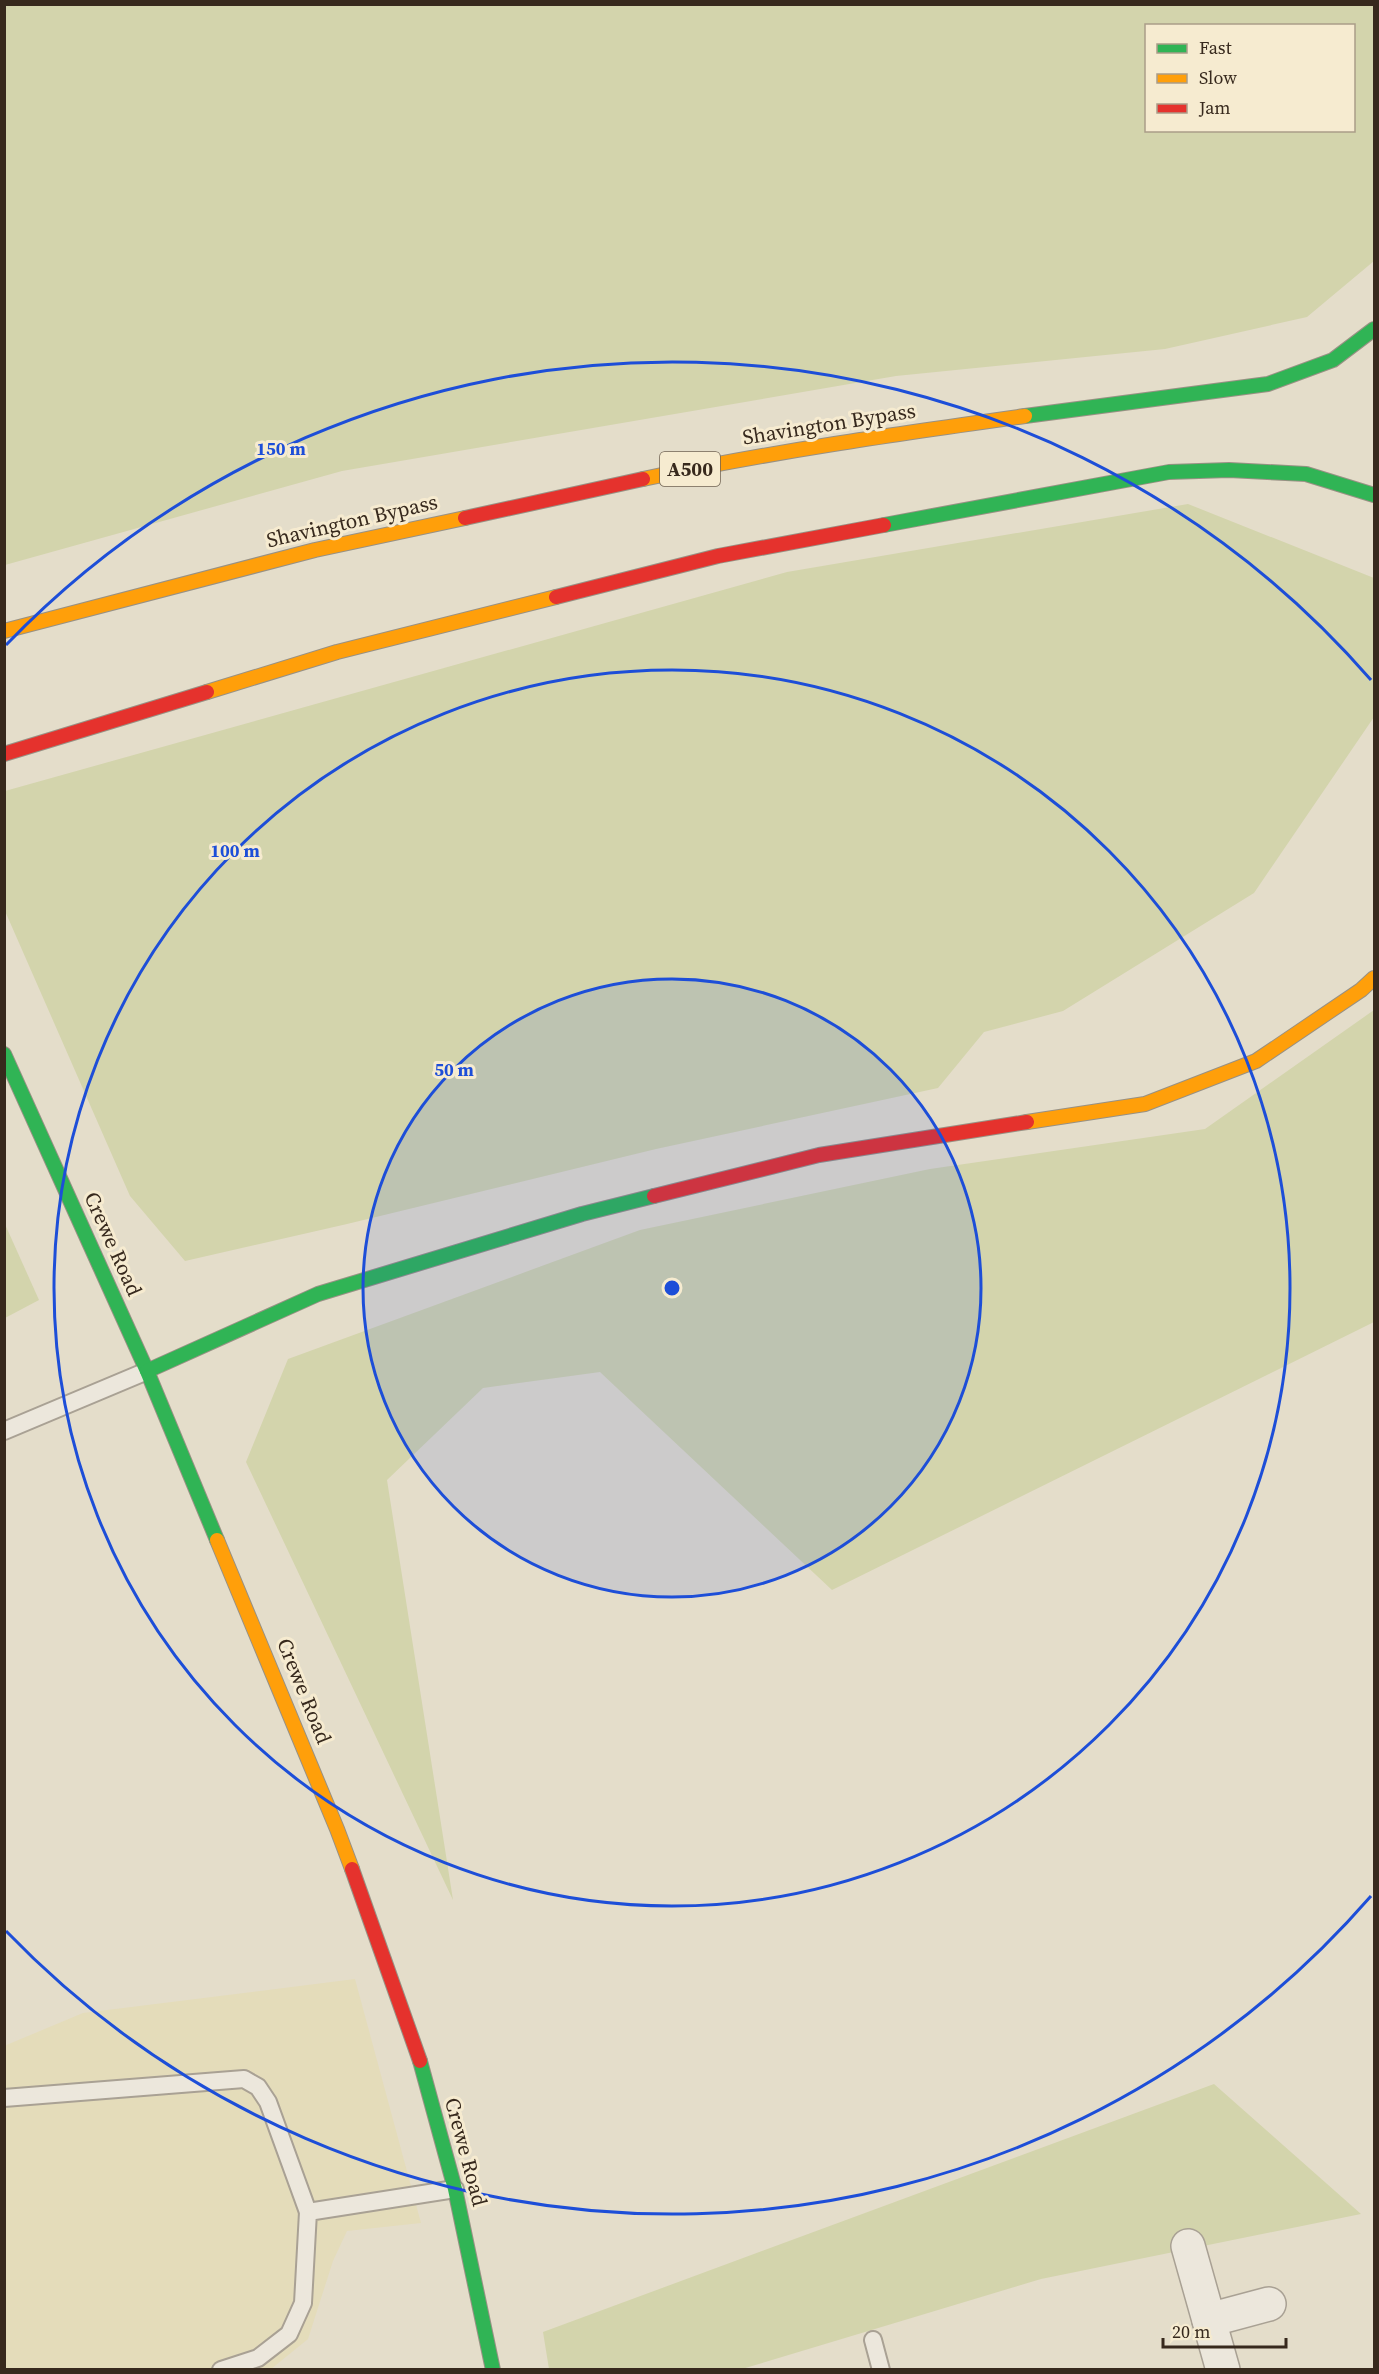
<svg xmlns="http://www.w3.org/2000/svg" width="1379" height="2374" font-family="'Source Serif 4',serif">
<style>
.farmland{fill:#e4dcba}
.green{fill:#d3d4ac;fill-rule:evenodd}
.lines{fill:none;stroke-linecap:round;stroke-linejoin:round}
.lane-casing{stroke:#a9a194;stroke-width:20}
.street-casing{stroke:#a9a194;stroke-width:36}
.fast-casing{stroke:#989184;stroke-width:16}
.slow-casing{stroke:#989184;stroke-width:16}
.jam-casing{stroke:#989184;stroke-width:16}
.lane{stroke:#ece7dc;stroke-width:16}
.street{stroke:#ece7dc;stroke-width:33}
.fast{stroke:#30b455;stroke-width:14}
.slow{stroke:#ff9f0a;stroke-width:14}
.jam{stroke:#e5322d;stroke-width:14}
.ring{fill:none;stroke:#1d4ed8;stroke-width:3}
.labels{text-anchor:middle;stroke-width:6;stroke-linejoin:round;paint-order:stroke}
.shield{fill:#f6ebd0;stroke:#706353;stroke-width:1.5}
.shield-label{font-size:20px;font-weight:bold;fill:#37291d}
.street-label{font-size:21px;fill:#37291d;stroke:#f6ebd0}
.centre{fill:#1d4ed8;stroke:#f6ebd0;stroke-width:3}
.ring-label{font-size:18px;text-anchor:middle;font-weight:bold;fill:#1d4ed8;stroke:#f6ebd0;stroke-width:6;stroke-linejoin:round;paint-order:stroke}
</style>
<rect width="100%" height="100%" fill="#e4ddca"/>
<path class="farmland" d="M 355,1979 L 421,2223 L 347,2231 L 333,2261 L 308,2339 L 271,2369 L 5,2369 L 4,2046 L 83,2013 Z"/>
<g class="green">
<path d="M 5,4 L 1374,5 L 1374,261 L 1307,317 L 1165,349 L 896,376 L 342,471 L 5,565 ZM 1146,26 L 1354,26 L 1354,130 L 1146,130 Z"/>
<path d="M 1188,504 L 1374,578 L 1374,717 L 1254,893 L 1063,1011 L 984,1032 L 938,1088 L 656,1149 L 347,1224 L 185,1261 L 130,1196 L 5,911 L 5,791 L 787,572 Z"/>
<path d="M 1374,1010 L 1374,1322 L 832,1590 L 600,1372 L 483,1388 L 387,1480 L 453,1900 L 246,1462 L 288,1359 L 640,1230 L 930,1169 L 1205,1129 Z"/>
<path d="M 4,1222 L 39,1300 L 5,1318 L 4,1318 Z"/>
<path d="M 1214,2084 L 1361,2214 L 1041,2279 L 742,2369 L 549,2369 L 543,2332 Z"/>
</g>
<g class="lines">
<g class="lane-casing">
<g id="lane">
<path d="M 4,1431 L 147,1371"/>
<path d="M 4,2098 L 244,2079 L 258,2087 L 268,2102 L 308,2212"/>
<path d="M 873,2340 L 881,2370"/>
<path d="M 221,2370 L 258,2358 L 289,2334 L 303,2303 L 308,2212 L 455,2189"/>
</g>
</g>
<g class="street-casing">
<g id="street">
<path d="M 1188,2246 L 1223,2370"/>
<path d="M 1209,2320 L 1269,2304"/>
</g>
</g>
<g class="fast-casing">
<g id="fast">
<path d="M 1025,416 L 1268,384 L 1333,360 L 1374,329"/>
<path d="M 884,525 L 1169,472 L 1229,470 L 1306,474 L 1374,495"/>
<path d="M 4,1054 L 147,1371 L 217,1540"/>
<path d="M 147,1371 L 318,1294 L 582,1214 L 654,1196"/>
<path d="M 420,2061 L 455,2189 L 493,2370"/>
</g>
</g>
<g class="slow-casing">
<g id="slow">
<path d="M 643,479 C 769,452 897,434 1025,416"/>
<path d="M 4,631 L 315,550 L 465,518"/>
<path d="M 207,692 L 337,652 L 556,597"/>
<path d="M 1027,1122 L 1145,1104 L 1256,1061 L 1361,990 L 1374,978"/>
<path d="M 217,1540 L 337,1829 L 352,1869"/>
</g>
</g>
<g class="jam-casing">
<g id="jam">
<path d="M 465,518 L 643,479"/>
<path d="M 556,597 L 718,556 L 884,525"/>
<path d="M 4,754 L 207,692"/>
<path d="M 654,1196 L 819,1155 L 1027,1122"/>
<path d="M 352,1869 L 420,2061"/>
</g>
</g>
<use href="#lane" class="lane"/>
<use href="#street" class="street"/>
<use href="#fast" class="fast"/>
<use href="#slow" class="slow"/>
<use href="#jam" class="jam"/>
</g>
<circle cx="672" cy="1288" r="309" fill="#1d4ed8" fill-opacity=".12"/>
<g class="ring">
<circle cx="672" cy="1288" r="309"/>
<circle cx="672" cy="1288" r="618"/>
<path d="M1371 1896A926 926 0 0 1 6 1931M6 645A926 926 0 0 1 1371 680"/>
</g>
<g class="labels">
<rect class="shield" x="660" y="452" width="60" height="34" rx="4.5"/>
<g class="shield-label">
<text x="690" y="476">A500</text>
</g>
<g class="street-label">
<text transform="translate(829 424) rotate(-9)" y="7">Shavington Bypass</text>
<text transform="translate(352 521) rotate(-13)" y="7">Shavington Bypass</text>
<text transform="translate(113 1244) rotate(66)" y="7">Crewe Road</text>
<text transform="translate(304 1691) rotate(68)" y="7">Crewe Road</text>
<text transform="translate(466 2152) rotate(75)" y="7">Crewe Road</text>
</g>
</g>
<circle cx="672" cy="1288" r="9" class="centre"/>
<g class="ring-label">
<text x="281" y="455">150 m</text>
<text x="235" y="857">100 m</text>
<text x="454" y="1076">50 m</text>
</g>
<rect width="1379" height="2374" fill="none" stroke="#37291d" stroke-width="12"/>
<rect x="1145" y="24" width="210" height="108" fill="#f6ebd0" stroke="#aa9d88" stroke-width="1.5"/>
<rect x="1157" y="44" width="30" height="9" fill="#30b455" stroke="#aa9d88" stroke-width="1.5"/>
<text x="1199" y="54" font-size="18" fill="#37291d">Fast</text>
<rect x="1157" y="74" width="30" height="9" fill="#ff9f0a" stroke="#aa9d88" stroke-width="1.5"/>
<text x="1199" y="84" font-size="18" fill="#37291d">Slow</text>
<rect x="1157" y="104" width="30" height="9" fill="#e5322d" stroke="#aa9d88" stroke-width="1.5"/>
<text x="1199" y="114" font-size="18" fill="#37291d">Jam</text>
<path d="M1163 2338v9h123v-9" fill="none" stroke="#37291d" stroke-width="3"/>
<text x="1172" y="2338" font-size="18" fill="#37291d" stroke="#f6ebd0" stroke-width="4.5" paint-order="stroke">20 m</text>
</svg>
